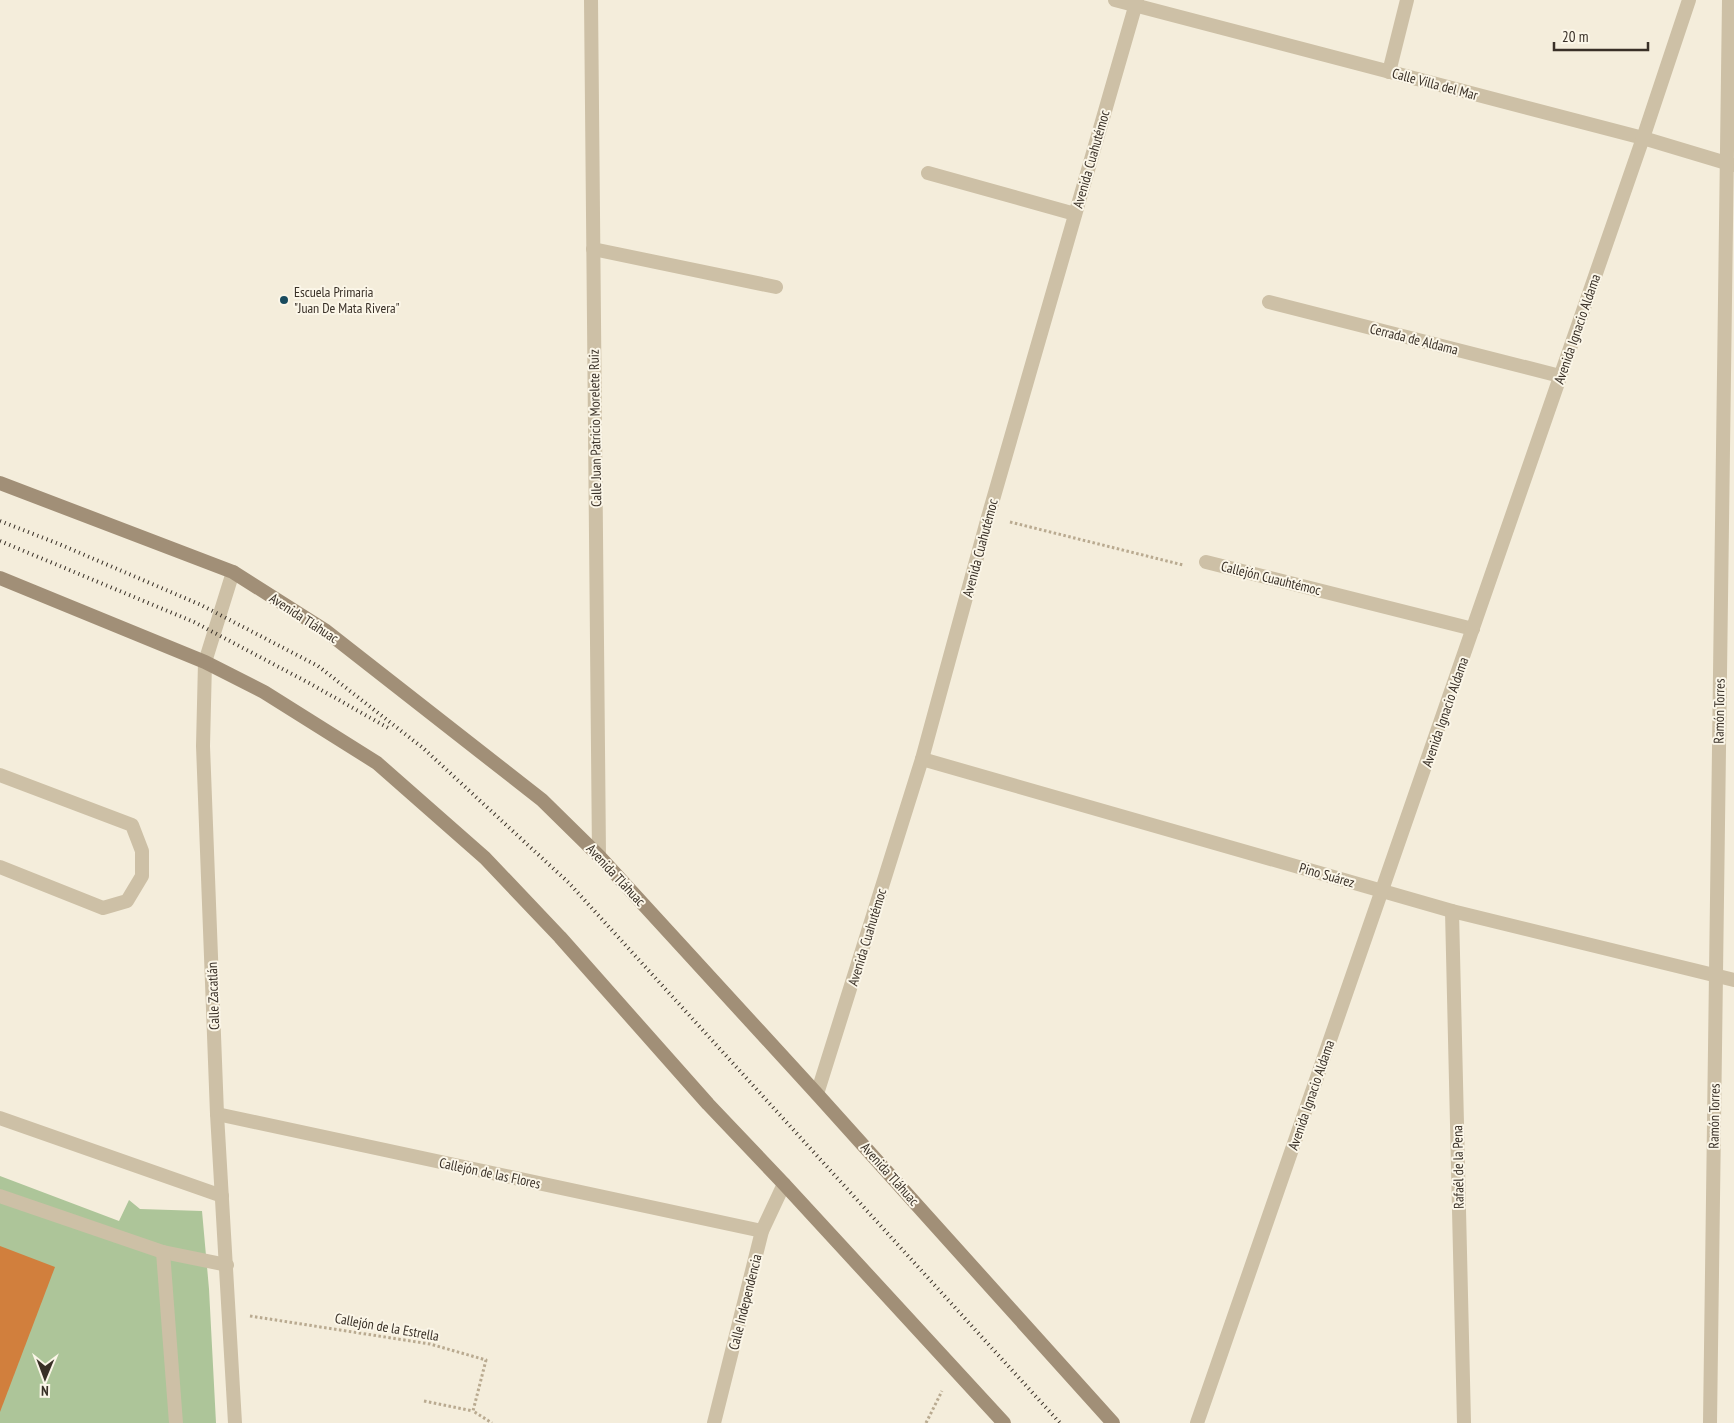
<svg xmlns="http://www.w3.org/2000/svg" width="1734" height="1423" font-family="'PT Sans Narrow',sans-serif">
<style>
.green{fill:#adc599}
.building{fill:#d17f3d}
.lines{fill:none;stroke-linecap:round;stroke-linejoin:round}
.path{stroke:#b9aa90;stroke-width:3;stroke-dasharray:2.5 2.5;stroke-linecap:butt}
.service{stroke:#cdc0a6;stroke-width:14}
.minor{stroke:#cdc0a6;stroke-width:14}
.tertiary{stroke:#cdc0a6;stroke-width:14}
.secondary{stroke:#a18f77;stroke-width:14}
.rail{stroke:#393027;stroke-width:4;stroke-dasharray:1 4;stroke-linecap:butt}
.poi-dot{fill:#194b5e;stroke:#fbf6e8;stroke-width:2}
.labels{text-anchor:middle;stroke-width:4;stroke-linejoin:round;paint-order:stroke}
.street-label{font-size:14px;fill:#393027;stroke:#fbf6e8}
.poi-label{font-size:14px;fill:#393027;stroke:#fbf6e8;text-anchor:start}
</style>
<rect width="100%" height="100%" fill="#f4eddb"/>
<path class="green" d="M 0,1176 L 119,1221 L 129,1200 L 140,1209 L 202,1211 L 209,1289 L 216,1423 L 0,1423 Z"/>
<path class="building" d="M 0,1246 L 55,1267 L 0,1412 Z"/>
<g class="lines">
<g class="path">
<path d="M 1010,522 L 1183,565"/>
<path d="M 250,1316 L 430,1344 L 486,1360 L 473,1411 L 492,1423"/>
<path d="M 424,1401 L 473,1411"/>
<path d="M 926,1423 L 942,1391"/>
</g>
<g class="service">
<path d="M 928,173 L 1075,214"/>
<path d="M 593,249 L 776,287"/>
<path d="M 0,775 L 132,825 L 142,851 L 142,876 L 127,901 L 103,908 L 0,867"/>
<path d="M 0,1118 L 222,1196"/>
<path d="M 0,1196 L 163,1252 L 227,1265"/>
<path d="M 163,1252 L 176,1423"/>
</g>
<g class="minor">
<path d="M 591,0 L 599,856"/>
<path d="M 1115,0 L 1643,138 L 1733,165"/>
<path d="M 1389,72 L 1407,0"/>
<path d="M 1269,302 L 1560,376"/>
<path d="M 1206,562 L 1473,629"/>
<path d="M 922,759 L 1452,911 L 1734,980"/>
<path d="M 1452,911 L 1464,1423"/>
<path d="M 217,1114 L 762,1231"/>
<path d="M 714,1423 L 762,1231 L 784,1184"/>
<path d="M 1710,1423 L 1729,0"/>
</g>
<g class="tertiary">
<path d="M 233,572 L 205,662 L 203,746 L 217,1114 L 235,1423"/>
<path d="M 817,1094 L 922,759 L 988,517 L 1137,0"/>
<path d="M 1197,1423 L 1643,138 L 1689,0"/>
</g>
<g class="secondary">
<path d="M 0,483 L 233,572 L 326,631 L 542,800 L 599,856 L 817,1094 L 1113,1423"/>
<path d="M 0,578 L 205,662 L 264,692 L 377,763 L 485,858 L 560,937 L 708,1104 L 784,1184 L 1004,1423"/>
</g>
<g class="rail">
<path d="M 0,521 L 59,544 L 201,605 L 318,666 L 423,748 L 569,883 L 1060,1423"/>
<path d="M 0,541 L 194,622 L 309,683 L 390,729"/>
</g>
</g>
<circle class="poi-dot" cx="284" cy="300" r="5"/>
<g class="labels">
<g class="street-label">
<text transform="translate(1435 84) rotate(15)" y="5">Calle Villa del Mar</text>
<text transform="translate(1091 159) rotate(-74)" y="5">Avenida Cuahutémoc</text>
<text transform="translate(1577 329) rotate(-71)" y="5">Avenida Ignacio Aldama</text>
<text transform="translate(1414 339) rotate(14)" y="5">Cerrada de Aldama</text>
<text transform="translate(595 428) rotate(-91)" y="5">Calle Juan Patricio Morelete Ruiz</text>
<text transform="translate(980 548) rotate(-75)" y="5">Avenida Cuahutémoc</text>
<text transform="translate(1271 578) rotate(14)" y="5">Callejón Cuauhtémoc</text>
<text transform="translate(304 618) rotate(33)" y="5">Avenida Tláhuac</text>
<text transform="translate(1719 711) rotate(-89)" y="5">Ramón Torres</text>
<text transform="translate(1445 712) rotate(-71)" y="5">Avenida Ignacio Aldama</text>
<text transform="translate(616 875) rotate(47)" y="5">Avenida Tláhuac</text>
<text transform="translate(1327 875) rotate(16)" y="5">Pino Suárez</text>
<text transform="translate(867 937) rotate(-73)" y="5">Avenida Cuahutémoc</text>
<text transform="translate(213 996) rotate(-92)" y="5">Calle Zacatlán</text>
<text transform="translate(1311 1095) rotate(-71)" y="5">Avenida Ignacio Aldama</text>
<text transform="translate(1714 1116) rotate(-89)" y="5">Ramón Torres</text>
<text transform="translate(1458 1167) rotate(-91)" y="5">Rafaél de la Pena</text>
<text transform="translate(490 1173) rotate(12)" y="5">Callejón de las Flores</text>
<text transform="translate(890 1174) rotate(48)" y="5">Avenida Tláhuac</text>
<text transform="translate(745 1302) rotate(-76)" y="5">Calle Independencia</text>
<text transform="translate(387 1327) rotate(10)" y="5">Callejón de la Estrella</text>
</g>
<g class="poi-label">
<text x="294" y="297">Escuela Primaria<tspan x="294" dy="16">"Juan De Mata Rivera"</tspan></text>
</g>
</g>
<g transform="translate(45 1378) rotate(181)" stroke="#fbf6e8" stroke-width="4" paint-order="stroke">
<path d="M0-4L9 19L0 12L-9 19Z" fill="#393027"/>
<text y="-8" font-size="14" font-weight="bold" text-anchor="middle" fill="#393027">N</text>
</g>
<path d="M1554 42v8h94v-8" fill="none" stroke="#393027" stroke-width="2.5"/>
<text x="1562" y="42" font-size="15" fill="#393027" stroke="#fbf6e8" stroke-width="4" paint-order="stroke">20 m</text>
</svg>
